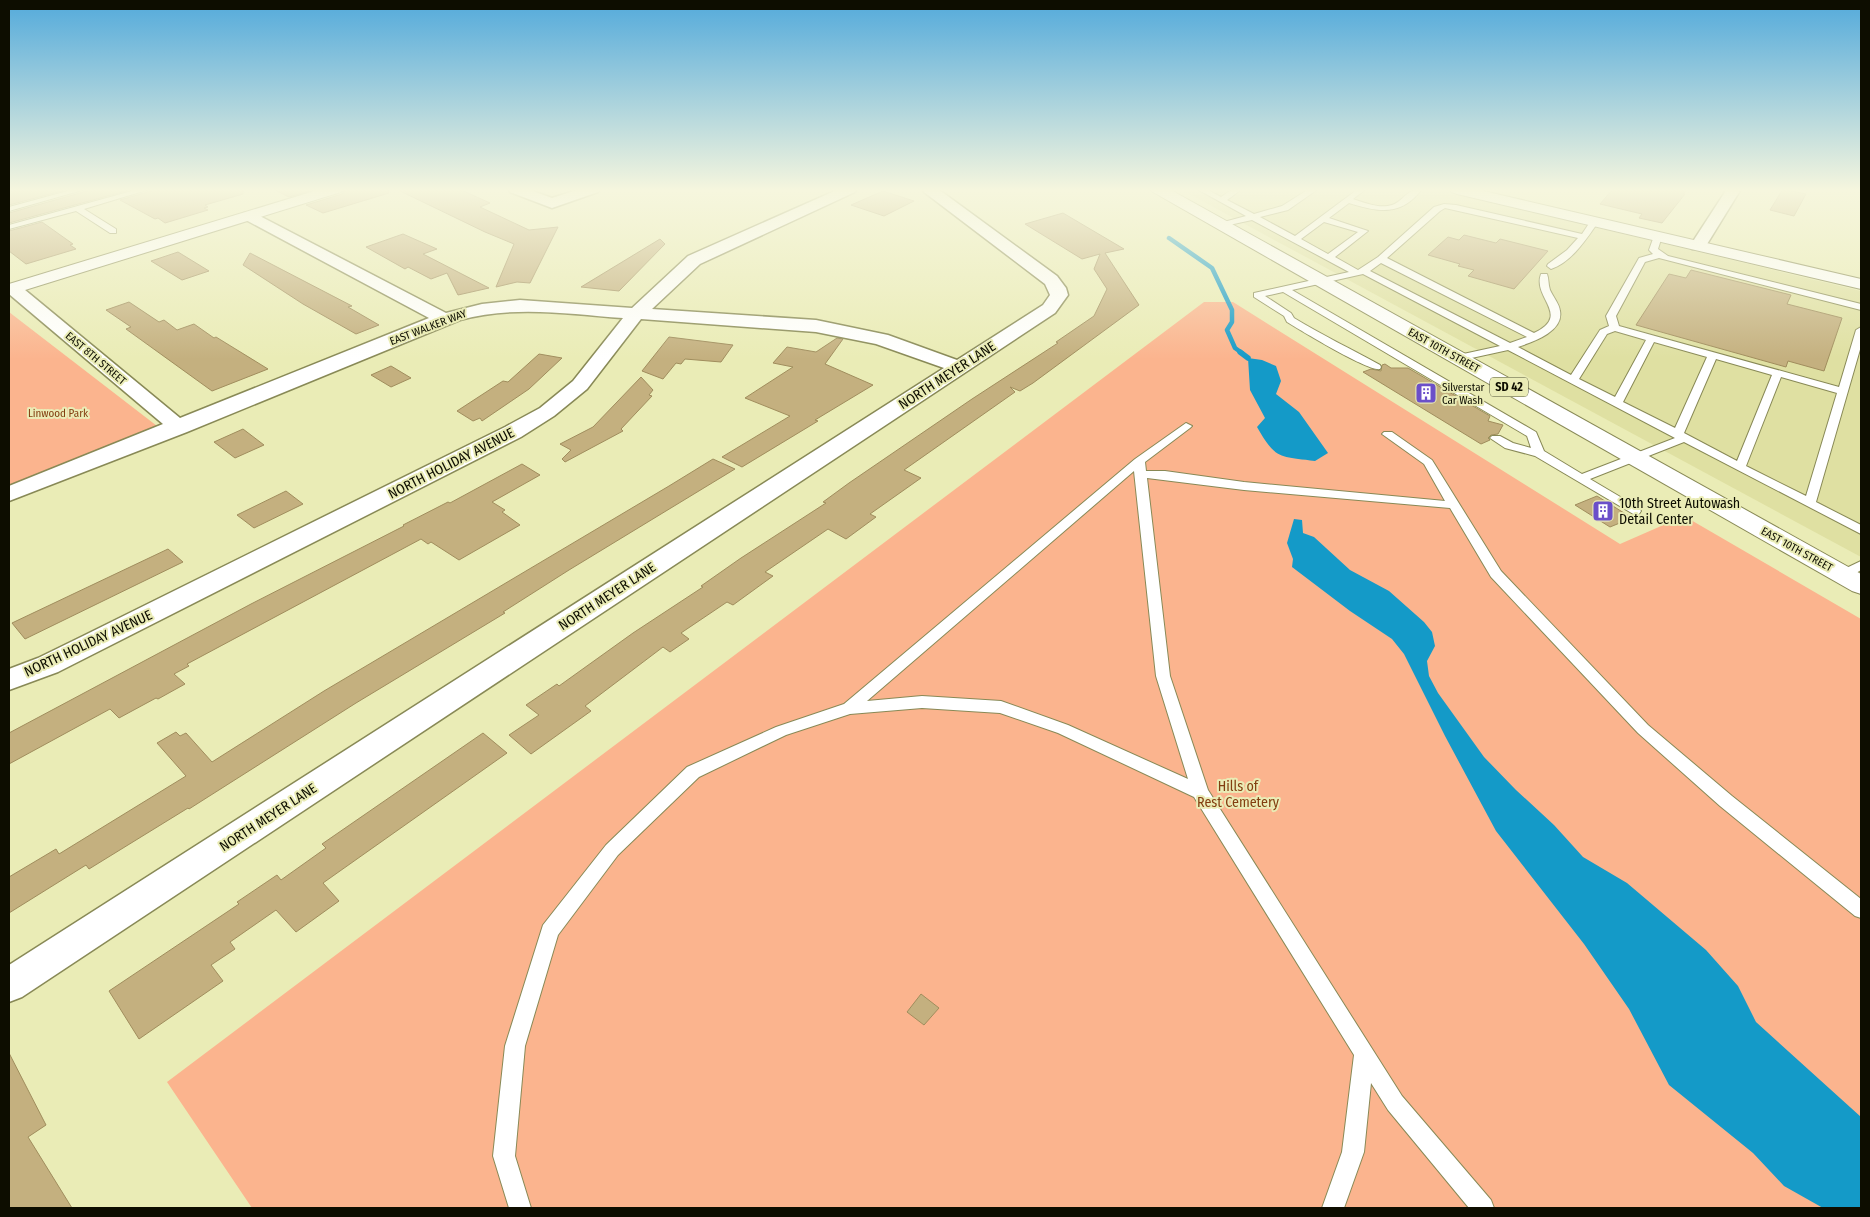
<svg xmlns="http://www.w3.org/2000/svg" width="1870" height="1217" font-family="'Fira Sans Condensed',sans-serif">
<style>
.built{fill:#dfe0a2}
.green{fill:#fbb48e}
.water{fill:#149ac8}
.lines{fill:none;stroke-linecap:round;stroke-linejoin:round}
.stream-far1{stroke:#149ac8;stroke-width:4.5}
.stream{stroke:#149ac8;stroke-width:5.5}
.building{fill:#c4b07f;stroke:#a08d5d}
.lane-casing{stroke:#888956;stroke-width:2}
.street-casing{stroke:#888956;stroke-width:3}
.secondary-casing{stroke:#888956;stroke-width:2}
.primary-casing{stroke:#888956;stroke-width:2}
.lane{fill:#fff;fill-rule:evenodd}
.street{fill:#fff;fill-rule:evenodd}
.secondary{fill:#fff;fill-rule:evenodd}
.primary{fill:#fff;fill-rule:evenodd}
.labels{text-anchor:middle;stroke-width:4;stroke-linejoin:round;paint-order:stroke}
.far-street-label{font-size:11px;fill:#0d0d00;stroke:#eaecb6}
.far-poi-label{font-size:11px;fill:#0d0d00;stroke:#eaecb6;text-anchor:start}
.far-park-label{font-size:11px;fill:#833e10;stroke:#eaecb6}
.shield{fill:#eaecb6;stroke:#4f5037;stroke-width:1}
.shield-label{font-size:12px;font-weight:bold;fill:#0d0d00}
.street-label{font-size:14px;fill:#0d0d00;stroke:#eaecb6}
.poi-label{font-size:14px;fill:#0d0d00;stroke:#eaecb6;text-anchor:start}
.park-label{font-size:14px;fill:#833e10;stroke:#eaecb6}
</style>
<rect width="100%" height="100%" fill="#eaecb6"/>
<path class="built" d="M 1180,189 L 1435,189 L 1861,291 L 1861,557 Z"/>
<g class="green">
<path d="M 1204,302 L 1233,302 L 1620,544 L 1684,516 L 1861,619 L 1861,1208 L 252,1208 L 167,1082 Z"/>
<path d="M 9,312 L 157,426 L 9,487 Z"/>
</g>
<g class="water">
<path d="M 1248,358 L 1262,360 L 1276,366 L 1281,381 L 1276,394 L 1299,412 L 1328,453 L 1315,461 C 1279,456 1276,460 1257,427 L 1265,418 L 1250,390 Z"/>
<path d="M 1294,519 L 1302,520 L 1303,533 L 1314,537 L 1350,570 L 1389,591 L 1424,622 L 1432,632 L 1435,646 L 1427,661 L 1429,676 L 1438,693 L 1484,757 L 1516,790 L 1554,825 L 1583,857 L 1627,883 L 1706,950 L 1738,986 L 1756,1022 L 1861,1117 L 1861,1208 L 1823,1208 L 1784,1186 L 1753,1153 L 1669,1085 L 1629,1009 L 1584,944 L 1496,831 L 1445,736 L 1404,654 L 1392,639 L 1350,611 L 1292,567 L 1293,559 L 1287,543 Z"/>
</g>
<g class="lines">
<path class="stream-far1" d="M 1169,238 L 1212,268 L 1232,310 L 1232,322 L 1227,330 L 1235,348 L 1242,353"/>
<path class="stream" d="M 1240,352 L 1248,358"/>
</g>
<g class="building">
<path d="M 9,189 L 69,189 L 9,205 Z"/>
<path d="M 88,189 L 133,189 L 9,223 L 9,213 L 87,191 Z"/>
<path d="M 152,189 L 243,189 L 243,194 L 205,205 L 208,207 L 204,208 L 208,210 L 165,223 L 158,218 L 155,219 L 120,200 L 151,191 Z"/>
<path d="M 273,189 L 316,189 L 289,197 Z"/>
<path d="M 346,189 L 388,189 L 389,193 L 323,213 L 306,205 L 342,194 Z"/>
<path d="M 396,189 L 459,189 L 490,203 L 480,207 L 529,230 L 558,227 L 530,283 L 517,282 L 496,287 L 514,244 L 485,232 Z"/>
<path d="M 1613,189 L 1687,189 L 1683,194 L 1685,194 L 1662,223 L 1639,218 L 1642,214 L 1600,204 Z"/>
<path d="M 1783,189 L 1806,194 L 1794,216 L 1770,210 Z"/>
<path d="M 883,191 L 914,201 L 884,216 L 851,205 Z"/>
<path d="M 1063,213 L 1124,249 L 1105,253 L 1139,305 L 1033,383 L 1020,391 L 1010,387 L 1015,392 L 904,470 L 921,478 L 870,514 L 876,517 L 846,539 L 828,529 L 765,572 L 773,576 L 733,605 L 727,602 L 681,633 L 689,639 L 670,652 L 663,647 L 585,706 L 591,711 L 531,754 L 509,735 L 539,715 L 526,705 L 557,684 L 559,686 L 633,633 L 703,587 L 701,586 L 741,558 L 826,503 L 823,502 L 849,483 L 972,399 L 1058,343 L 1056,342 L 1094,316 L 1107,289 L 1094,269 L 1100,254 L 1082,259 L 1025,224 Z"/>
<path d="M 42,222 L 73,244 L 70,245 L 76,249 L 26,264 L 9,251 L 9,231 Z"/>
<path d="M 403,234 L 437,249 L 423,254 L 489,288 L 458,295 L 447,273 L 431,279 L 408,267 L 405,269 L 366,247 Z"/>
<path d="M 1464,235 L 1496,243 L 1500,239 L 1548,251 L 1514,289 L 1468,276 L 1474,270 L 1458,266 L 1460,264 L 1428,255 L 1448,237 L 1459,240 Z"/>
<path d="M 660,239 L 665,244 L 619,291 L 581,287 Z"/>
<path d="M 178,252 L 209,271 L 182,280 L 151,261 Z"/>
<path d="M 250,253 L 352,306 L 348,307 L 379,325 L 356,334 L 303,304 L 243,265 Z"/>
<path d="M 1691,270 L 1791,295 L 1787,304 L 1842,318 L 1824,371 L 1788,361 L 1786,367 L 1636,325 L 1669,274 L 1686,278 Z"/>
<path d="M 129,302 L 159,322 L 164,320 L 177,330 L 194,324 L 214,338 L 216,337 L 268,369 L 212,391 L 126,329 L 131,327 L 106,310 Z"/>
<path d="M 669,337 L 733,345 L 721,362 L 685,359 L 681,364 L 676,363 L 663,379 L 642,371 Z"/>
<path d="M 837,338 L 843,339 L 825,364 L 873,385 L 815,420 L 818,421 L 742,467 L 722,457 L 790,416 L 745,398 L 793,367 L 773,363 L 787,347 L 816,352 Z"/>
<path d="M 539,354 L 562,358 L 529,389 L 482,421 L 480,418 L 473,421 L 457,411 L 503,381 L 508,382 Z"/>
<path d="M 1385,364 L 1391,368 L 1408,368 L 1490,416 L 1488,421 L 1503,425 L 1498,434 L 1491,435 L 1488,438 L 1490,440 L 1481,444 L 1363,372 L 1371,369 L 1381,371 L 1382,365 Z"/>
<path d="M 391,366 L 411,378 L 391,387 L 371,375 Z"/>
<path d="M 641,377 L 653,390 L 649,395 L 652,396 L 621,429 L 623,431 L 565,462 L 562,459 L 571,450 L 560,444 L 593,427 Z"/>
<path d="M 243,429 L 264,445 L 235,458 L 214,442 Z"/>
<path d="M 713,459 L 735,469 L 569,570 L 503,612 L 505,613 L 356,703 L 189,809 L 188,808 L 89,869 L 86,865 L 9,913 L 9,877 L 56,849 L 59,854 L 186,776 L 157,743 L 176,732 L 180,736 L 186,733 L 212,762 L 324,691 L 669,486 Z"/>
<path d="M 522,464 L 540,475 L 492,502 L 505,510 L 502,512 L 520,525 L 459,560 L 431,542 L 428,544 L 421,539 L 187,664 L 189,666 L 174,674 L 185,684 L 158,699 L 156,698 L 119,718 L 110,709 L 9,764 L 9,733 L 251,604 L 404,526 L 403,525 L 448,502 L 450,503 Z"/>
<path d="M 286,491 L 303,504 L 254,528 L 237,515 Z"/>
<path d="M 1597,496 L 1632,518 L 1610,527 L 1575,505 Z"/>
<path d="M 168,549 L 183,562 L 25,639 L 12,623 Z"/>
<path d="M 483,733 L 507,753 L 323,883 L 339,901 L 296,932 L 276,910 L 230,942 L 235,949 L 211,965 L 223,981 L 139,1039 L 109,991 L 239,904 L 237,902 L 277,875 L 281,880 L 326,848 L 322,844 Z"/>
<path d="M 921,994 L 939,1008 L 924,1025 L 907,1012 Z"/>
<path d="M 9,1053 L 46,1125 L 28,1137 L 72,1208 L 9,1208 Z"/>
</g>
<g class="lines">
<g class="lane-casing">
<g id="lane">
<path d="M 75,189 L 86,189 L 9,211 L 9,207 Z"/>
<path d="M 139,189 L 150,189 L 84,209 L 116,229 L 116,233 L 110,233 L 76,211 L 9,229 L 9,225 Z"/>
<path d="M 1197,189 L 1206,189 L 1221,197 L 1233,189 L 1242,189 L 1227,200 L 1254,214 L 1282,206 L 1309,189 L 1318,189 L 1288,210 L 1260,217 L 1295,236 L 1358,189 L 1366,189 L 1353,199 C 1365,203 1380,209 1392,205 C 1404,201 1406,189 1422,189 C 1401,217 1378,212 1349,203 L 1329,218 L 1368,231 L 1335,257 L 1358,270 L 1378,257 L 1434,207 L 1444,204 L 1456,205 L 1582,234 L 1592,219 L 1598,219 L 1599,221 C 1587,238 1572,262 1551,269 L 1547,266 L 1548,264 L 1567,250 L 1578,238 L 1445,208 L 1440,211 L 1387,258 L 1534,333 C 1572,315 1532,298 1541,274 L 1547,274 C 1549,279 1548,284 1550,290 C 1553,297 1559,303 1560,311 C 1564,332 1532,342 1518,347 L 1571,375 L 1600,330 L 1609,326 L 1606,316 L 1639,258 L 1653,254 L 1649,250 L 1654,236 L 1658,233 L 1662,236 L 1658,249 L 1668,256 L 1861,304 L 1861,310 L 1659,258 L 1645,262 L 1616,316 L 1619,326 L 1839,387 L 1856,330 L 1861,327 L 1861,346 L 1816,502 L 1861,525 L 1861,534 L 1684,442 L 1590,479 L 1639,508 L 1641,511 L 1639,514 L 1635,515 L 1535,456 L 1505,448 L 1490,438 L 1492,436 L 1500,436 L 1513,443 L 1531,448 L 1527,436 L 1283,292 L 1265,296 L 1291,313 L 1294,318 C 1322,335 1351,349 1380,365 L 1381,367 L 1380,369 C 1369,372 1300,330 1287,322 L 1284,316 L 1254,297 L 1254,293 L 1349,272 L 1252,220 L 1220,227 L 1220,223 L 1246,216 ZM 1324,222 L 1358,232 L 1328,254 L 1301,239 ZM 1381,263 L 1527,337 L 1510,343 L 1370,271 ZM 1363,274 L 1500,346 L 1454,356 L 1454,360 L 1458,361 L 1508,350 L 1675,438 L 1582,474 L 1544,451 L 1536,432 L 1292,290 ZM 1615,331 L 1646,340 L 1615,397 L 1579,379 L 1607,334 ZM 1654,342 L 1707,357 L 1675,428 L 1623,402 ZM 1716,359 L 1772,375 L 1737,461 L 1684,433 ZM 1781,377 L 1837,393 L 1806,496 L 1746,466 Z"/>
<path d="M 1186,423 L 1192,426 L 1190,428 L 1145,462 L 1146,471 L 1165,471 L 1244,482 L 1445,501 L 1424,464 L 1382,434 L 1384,432 L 1392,432 L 1432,460 L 1501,571 L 1648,725 L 1732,796 L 1861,899 L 1861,918 L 1855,916 L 1720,806 L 1638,733 L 1491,577 L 1450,508 L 1244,490 L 1147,478 L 1170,676 L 1208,790 L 1402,1096 L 1491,1200 L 1494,1208 L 1469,1208 L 1388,1110 L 1371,1083 L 1364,1152 L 1344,1208 L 1322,1208 L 1342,1152 L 1354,1055 L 1194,797 L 1058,733 L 1000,713 L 922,708 L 850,714 L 786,735 L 699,777 L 618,855 L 558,935 L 525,1046 L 515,1156 L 531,1208 L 509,1208 L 493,1156 L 505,1046 L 543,925 L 606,845 L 687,767 L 776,727 L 844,704 L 1135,459 ZM 1134,471 L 1156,676 L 1188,779 L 1068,725 L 1001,701 L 922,696 L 867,701 Z"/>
<path d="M 1861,561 L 1861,570 L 1848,578 L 1838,578 L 1836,575 L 1838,572 Z"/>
</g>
</g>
<g class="street-casing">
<g id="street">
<path d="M 508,189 L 527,189 L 552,198 L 580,189 L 600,189 L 598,192 L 552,208 L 510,192 Z"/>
<path d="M 839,189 L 857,189 L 855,192 L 700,264 L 652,309 L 816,320 L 888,335 L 957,360 L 1043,305 L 1050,295 L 1045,284 L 924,192 L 922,189 L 938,189 L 1057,276 L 1066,288 L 1068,295 L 1055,313 L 22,997 L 9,1002 L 9,965 L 944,368 L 876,344 L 816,332 L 641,319 L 587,389 L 554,416 L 521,437 L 58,672 L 9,690 L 9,669 L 38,658 L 83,636 L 505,427 L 540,408 L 573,381 L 623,318 C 569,314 514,305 460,320 L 187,432 L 9,501 L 9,486 L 163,424 L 9,294 L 9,285 L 19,285 L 180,418 L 429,318 L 244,219 L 241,216 L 244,213 L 254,213 L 446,313 L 482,304 L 520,300 L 632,308 L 688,256 Z"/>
<path d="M 1727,189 L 1741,189 L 1704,249 L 1692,249 L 1690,246 Z"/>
</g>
</g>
<g class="secondary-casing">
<g id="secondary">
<path d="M 321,189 L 344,189 L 341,192 L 9,295 L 9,284 Z"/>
<path d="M 1449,189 L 1475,189 L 1861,279 L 1861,289 L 1457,194 L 1452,192 Z"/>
</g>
</g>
<g class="primary-casing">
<path id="primary" d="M 1150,189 L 1169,189 L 1861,574 L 1861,594 L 1852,591 L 1153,192 Z"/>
</g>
<use href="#lane" class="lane"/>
<use href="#street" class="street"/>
<use href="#secondary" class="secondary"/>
<use href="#primary" class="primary"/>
</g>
<linearGradient id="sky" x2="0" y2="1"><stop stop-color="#53aadb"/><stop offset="0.53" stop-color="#f6f6de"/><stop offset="1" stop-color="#f6f6de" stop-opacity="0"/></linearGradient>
<rect width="1870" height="359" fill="url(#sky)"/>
<defs>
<g id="building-square" transform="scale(1.125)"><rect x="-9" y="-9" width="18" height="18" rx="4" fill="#6b4fc9" stroke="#eaecb6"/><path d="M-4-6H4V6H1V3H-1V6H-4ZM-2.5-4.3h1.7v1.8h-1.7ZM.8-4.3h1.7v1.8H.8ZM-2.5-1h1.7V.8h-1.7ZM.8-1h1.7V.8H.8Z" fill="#fff"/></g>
</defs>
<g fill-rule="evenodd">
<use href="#building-square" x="1426" y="393"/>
<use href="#building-square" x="1603" y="511"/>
</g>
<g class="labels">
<g class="far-street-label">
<text transform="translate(428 327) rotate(-21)" y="4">EAST WALKER WAY</text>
<text transform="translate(1444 350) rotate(29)" y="4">EAST 10TH STREET</text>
<text transform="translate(96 358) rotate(40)" y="4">EAST 8TH STREET</text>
<text transform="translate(1797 549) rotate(29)" y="4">EAST 10TH STREET</text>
</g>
<g class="far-poi-label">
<text x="1442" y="391">Silverstar<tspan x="1442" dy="13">Car Wash</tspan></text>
</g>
<g class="far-park-label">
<text x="58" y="417">Linwood Park</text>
</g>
<rect class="shield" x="1490" y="377.5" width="38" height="19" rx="4"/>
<g class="shield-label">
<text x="1509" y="391">SD 42</text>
</g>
<g class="street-label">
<text transform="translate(947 375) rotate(-33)" y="5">NORTH MEYER LANE</text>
<text transform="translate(451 463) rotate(-27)" y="5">NORTH HOLIDAY AVENUE</text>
<text transform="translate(607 596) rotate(-33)" y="5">NORTH MEYER LANE</text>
<text transform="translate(88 643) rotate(-25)" y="5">NORTH HOLIDAY AVENUE</text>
<text transform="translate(268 817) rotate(-33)" y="5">NORTH MEYER LANE</text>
</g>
<g class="poi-label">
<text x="1619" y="508">10th Street Autowash<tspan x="1619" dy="16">Detail Center</tspan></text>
</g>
<g class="park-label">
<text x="1238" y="791">Hills of<tspan x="1238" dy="16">Rest Cemetery</tspan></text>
</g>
</g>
<rect width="1870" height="1217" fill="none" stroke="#0d0d00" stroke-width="20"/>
</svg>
